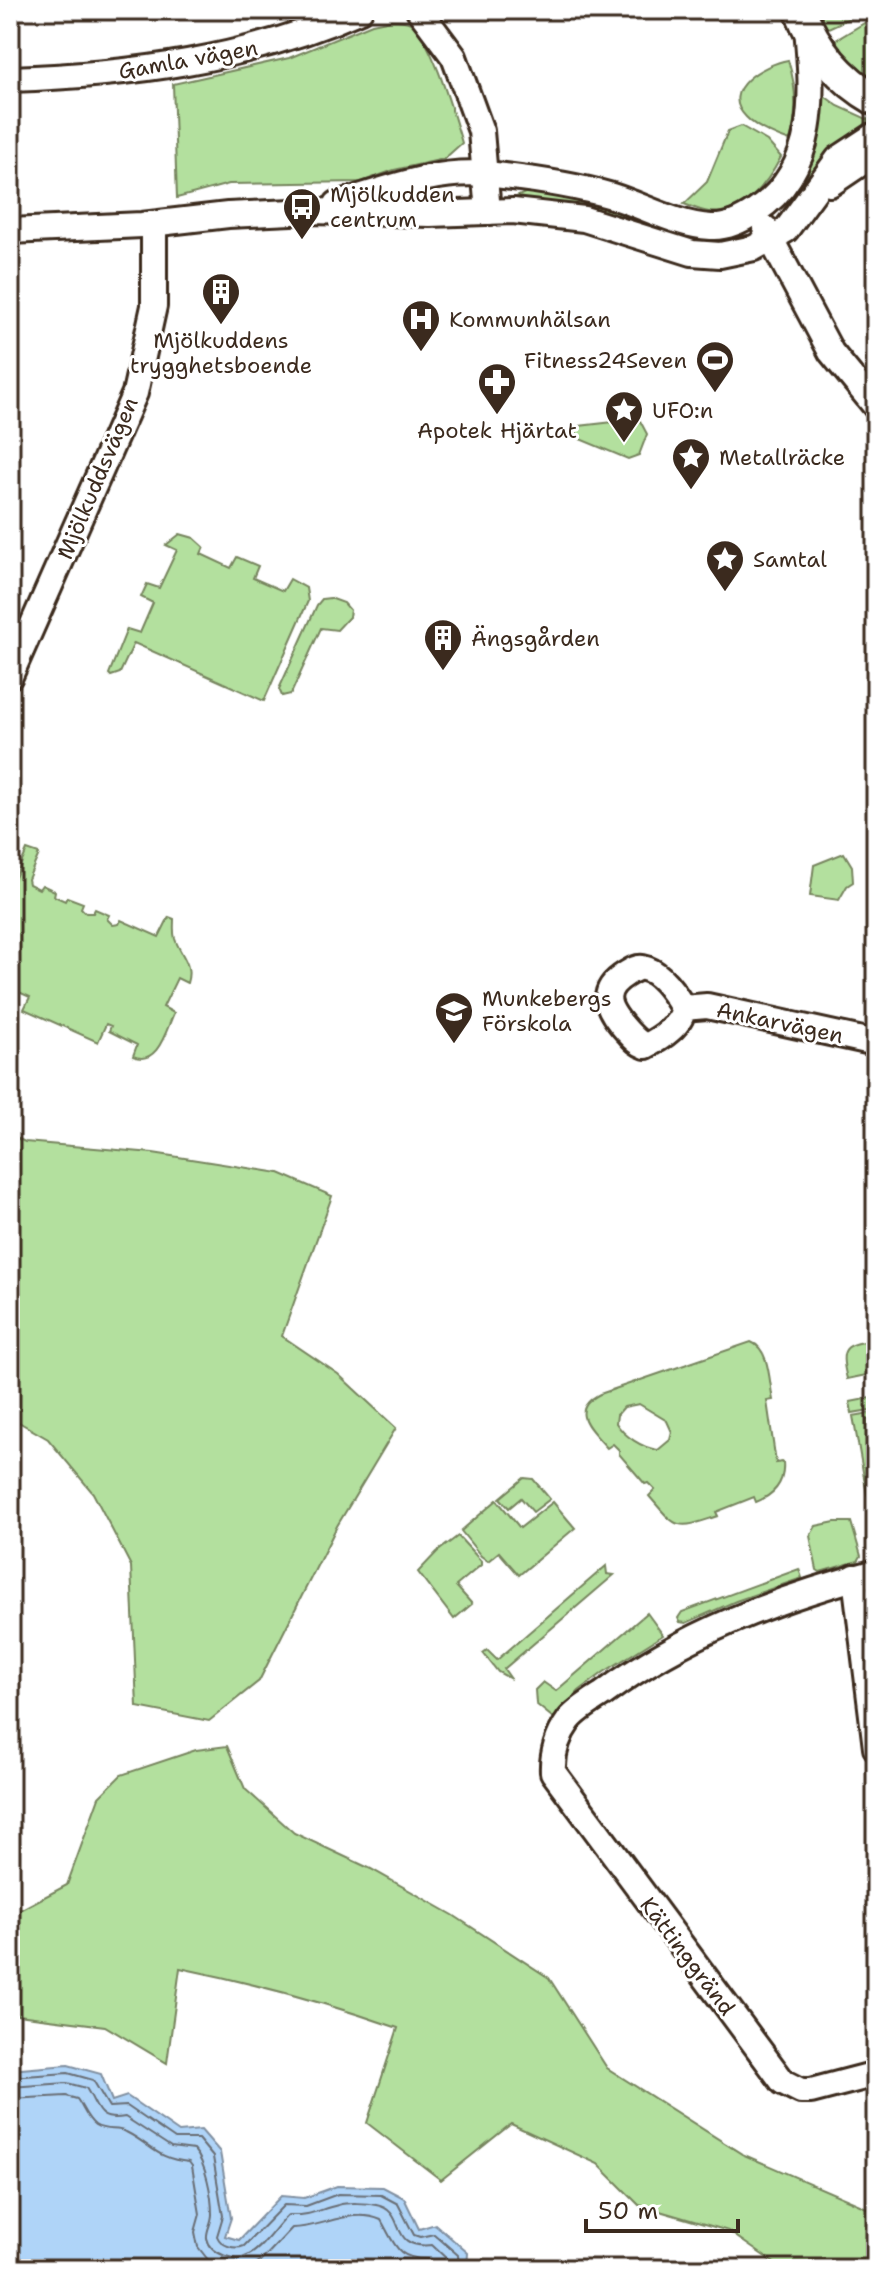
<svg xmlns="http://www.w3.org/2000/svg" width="886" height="2279" font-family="'Shantell Sans',sans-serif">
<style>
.green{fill:#b3e09e;stroke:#77855e;stroke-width:2;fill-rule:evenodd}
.water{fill:#afd4f8;stroke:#8190a1;stroke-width:2}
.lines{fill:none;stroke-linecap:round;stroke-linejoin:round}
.shore{stroke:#696e75;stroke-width:2}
.minor-casing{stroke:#3b2a1e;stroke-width:30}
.major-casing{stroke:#3b2a1e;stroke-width:36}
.minor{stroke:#fff;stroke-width:24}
.major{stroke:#fff;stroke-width:30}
.labels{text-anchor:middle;stroke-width:6;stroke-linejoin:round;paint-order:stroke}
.street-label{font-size:22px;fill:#3b2a1e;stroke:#fff}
.poi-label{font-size:22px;fill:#3b2a1e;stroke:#fff;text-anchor:start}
</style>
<rect width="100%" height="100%" fill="#fff"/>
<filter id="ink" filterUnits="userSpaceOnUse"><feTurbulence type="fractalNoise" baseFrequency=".0125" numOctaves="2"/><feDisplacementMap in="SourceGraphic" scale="16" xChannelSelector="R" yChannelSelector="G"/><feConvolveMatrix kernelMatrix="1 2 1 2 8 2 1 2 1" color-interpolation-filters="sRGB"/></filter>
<g filter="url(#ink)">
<g class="green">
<path d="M 813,10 L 867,10 L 824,30 Z"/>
<path d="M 876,16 L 876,82 L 865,78 L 831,43 Z"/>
<path d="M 391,20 C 397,20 405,20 410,23 C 432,37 454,117 462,143 L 444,159 L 394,170 L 361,182 L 229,184 L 177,198 L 173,84 L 289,58 L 372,24 Z"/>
<path d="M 788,60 C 797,88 798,113 790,141 C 776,136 756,128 746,117 C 718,89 765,64 788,60 Z"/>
<path d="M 815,89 L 838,106 L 876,123 L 841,141 L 789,195 Z"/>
<path d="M 741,126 L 767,141 L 781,157 C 767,184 743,216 709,212 C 701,211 692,207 684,204 L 707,182 L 728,131 Z"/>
<path d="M 529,191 L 603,204 L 654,222 L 651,231 L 523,201 L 516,197 Z"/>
<path d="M 639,419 L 647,434 L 639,455 L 628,459 L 575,437 L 579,426 Z"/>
<path d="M 180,534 L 194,538 L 204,547 L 201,554 L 231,568 L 237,557 L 258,566 L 253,578 L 283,591 L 290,579 L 306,588 L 308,601 L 264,701 L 134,643 L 120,673 L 111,676 L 109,674 L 127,629 L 140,633 L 153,603 L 141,597 L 147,584 L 159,588 L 177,550 L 166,545 Z"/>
<path d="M 330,598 L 344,603 L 350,610 L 349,617 L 337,630 L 321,628 L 291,694 L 282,696 L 279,689 L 317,605 L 322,599 Z"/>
<path d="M 27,850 L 39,854 L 28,879 L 29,884 L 39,889 L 42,885 L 55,891 L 54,896 L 65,901 L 67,897 L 83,903 L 81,908 L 86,913 L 93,913 L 95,909 L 109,915 L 107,919 L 113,925 L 119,924 L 121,920 L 159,937 L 169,917 L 174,919 C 174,926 173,932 175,939 C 181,956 193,964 187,983 L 177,978 L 163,1007 L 174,1013 C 166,1030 158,1067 133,1056 L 137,1045 L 109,1031 L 111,1026 L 106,1024 L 98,1042 L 24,1009 L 30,997 L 10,988 L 10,889 Z"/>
<path d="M 844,853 L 852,866 L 853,882 L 847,886 L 839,900 L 810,896 L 814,865 Z"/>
<path d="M 10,1135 L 25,1142 L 153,1153 L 279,1173 L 332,1196 L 282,1336 L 338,1374 L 396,1428 L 337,1526 L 259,1681 L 209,1721 L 137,1707 L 131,1566 L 93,1493 L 48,1439 L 10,1417 Z"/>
<path d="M 876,1340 L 876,1373 L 847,1379 C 839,1346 844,1345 876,1340 Z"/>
<path d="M 751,1342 C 770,1349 769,1382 773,1400 L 767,1401 L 776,1463 L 783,1462 C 785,1483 774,1495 756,1502 L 754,1497 L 716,1512 L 718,1516 C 676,1530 678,1530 649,1496 L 655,1490 L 648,1483 L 645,1484 L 619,1454 L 619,1450 L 613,1444 L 607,1448 C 591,1429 567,1411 600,1394 ZM 639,1404 L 667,1421 L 672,1432 L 670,1440 L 658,1450 C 642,1448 624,1436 616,1423 L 617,1415 L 624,1407 Z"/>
<path d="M 876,1397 L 876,1409 L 852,1413 L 850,1402 Z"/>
<path d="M 876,1412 L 876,1417 L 867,1420 L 876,1471 L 876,1503 L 869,1499 L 867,1494 L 853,1416 Z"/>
<path d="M 524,1478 L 533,1479 L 550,1499 L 533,1512 L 521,1498 L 509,1508 L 500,1498 Z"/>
<path d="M 497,1500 L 520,1528 L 553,1502 L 575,1528 L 519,1575 L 499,1552 L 488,1561 L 481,1556 L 461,1531 Z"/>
<path d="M 835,1522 L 851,1522 L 861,1556 L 858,1561 L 820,1572 L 817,1570 L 810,1536 L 816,1526 Z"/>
<path d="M 458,1536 L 481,1561 L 481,1565 L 456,1586 L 472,1604 L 454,1619 L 418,1572 L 437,1552 Z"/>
<path d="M 606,1566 L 607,1574 L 614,1575 L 504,1669 L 511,1679 L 498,1672 L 483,1653 L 487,1650 L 497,1660 Z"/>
<path d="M 799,1569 L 802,1578 L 736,1601 L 686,1623 L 680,1622 L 678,1618 L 682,1612 Z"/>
<path d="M 647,1613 L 663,1635 L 604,1672 L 579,1691 L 556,1717 L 552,1717 L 536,1704 L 535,1690 L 543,1682 L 556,1691 Z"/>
<path d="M 227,1746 L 245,1789 L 294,1833 L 371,1869 L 453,1915 L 549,1978 L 607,2068 L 742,2154 L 876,2212 L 876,2269 L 783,2269 L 728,2231 L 639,2205 L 598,2164 L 511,2124 L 441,2180 L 367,2123 L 398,2028 C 327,2003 253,1983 180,1968 L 167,2063 L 105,2026 L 10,2014 L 10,1915 L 67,1885 L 99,1797 L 121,1775 L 196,1750 Z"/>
</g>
<path class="water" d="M 68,2065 L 101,2074 L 112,2101 L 127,2096 L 179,2132 L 201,2130 L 220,2152 L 231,2218 L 225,2236 L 239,2240 L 281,2196 L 304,2198 L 337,2186 L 383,2187 L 404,2198 L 419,2229 L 435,2224 L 468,2253 L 467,2269 L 10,2269 L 10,2070 Z"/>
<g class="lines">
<g class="shore">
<path d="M 10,2077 L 68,2073 L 93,2080 L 109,2107 L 127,2106 L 175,2139 L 198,2139 L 213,2157 L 223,2216 L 217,2236 C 221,2246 235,2250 244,2246 L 284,2205 L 306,2206 L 338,2194 L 381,2195 L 398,2204 L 414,2235 L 420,2237 L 434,2234 L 458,2255 L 459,2269"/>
<path d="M 10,2087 L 67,2083 L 86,2088 C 99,2108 96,2122 125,2117 L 171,2147 L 194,2150 C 206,2163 212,2196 212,2214 C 212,2223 206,2230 207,2238 C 210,2254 236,2263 249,2255 C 264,2247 275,2227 288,2215 C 312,2216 317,2210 338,2205 C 348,2202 366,2203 376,2205 C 409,2211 386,2250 432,2245 L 448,2260 L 449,2269"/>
<path d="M 10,2099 L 66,2096 L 77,2099 C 83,2107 86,2118 95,2125 C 106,2132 117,2127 126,2132 C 152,2145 156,2159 189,2162 L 192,2166 L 200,2214 L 195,2232 L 198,2247 L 209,2261 L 231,2269"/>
<path d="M 246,2269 L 261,2261 L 292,2228 C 322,2228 351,2207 381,2220 C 395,2244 396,2260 429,2259 L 437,2269"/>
</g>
<g class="minor-casing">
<g id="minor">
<path d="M 419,10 L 454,57 L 481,131 L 488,212"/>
<path d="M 10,79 C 130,75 249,60 360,10"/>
<path d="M 830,184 L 876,153"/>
<path d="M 337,204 C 385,190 435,169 486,174 C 525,178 574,185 612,196 C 644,206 676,225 711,227 C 727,228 743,220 756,211 C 819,169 813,94 807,28"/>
<path d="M 765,228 L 831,352 L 876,407"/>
<path d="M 10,231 L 142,225 L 228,215 L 312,211 L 430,214 L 513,211 L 584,219 L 692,253 L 720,255 L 754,248 L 786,230 L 838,159 L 876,134"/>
<path d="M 10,676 L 135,393 L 154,306 L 154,224"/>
<path d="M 683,1008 C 683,1024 660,1039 646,1046 C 637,1043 633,1037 627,1031 C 608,1010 597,992 626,974 C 631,971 637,967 643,968 C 660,971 675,994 683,1008 L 707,1006 L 876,1043"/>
<path d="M 876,1572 C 779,1598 684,1633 603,1694 C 592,1701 577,1710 569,1720 C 558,1735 552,1754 553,1772 L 783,2082 L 801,2091 L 811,2091 L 876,2074"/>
<path d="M 855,1577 L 876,1748"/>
</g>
</g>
<g class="major-casing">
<path id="major" d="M 800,10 C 815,49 839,79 876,100"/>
</g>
<use href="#minor" class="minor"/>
<use href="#major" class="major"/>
</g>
</g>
<defs>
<g id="bus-pin" transform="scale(2)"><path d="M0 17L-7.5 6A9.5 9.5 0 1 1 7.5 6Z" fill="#3b2a1e" stroke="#fff"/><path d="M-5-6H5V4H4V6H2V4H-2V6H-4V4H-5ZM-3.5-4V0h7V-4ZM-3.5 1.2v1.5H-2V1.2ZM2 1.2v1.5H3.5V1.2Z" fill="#fff"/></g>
<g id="building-pin" transform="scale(2)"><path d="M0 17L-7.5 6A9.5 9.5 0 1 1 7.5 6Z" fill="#3b2a1e" stroke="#fff"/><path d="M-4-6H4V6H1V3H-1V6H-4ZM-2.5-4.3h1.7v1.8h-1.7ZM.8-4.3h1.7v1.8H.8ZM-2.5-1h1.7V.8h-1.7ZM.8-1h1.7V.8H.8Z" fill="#fff"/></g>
<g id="hospital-pin" transform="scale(2)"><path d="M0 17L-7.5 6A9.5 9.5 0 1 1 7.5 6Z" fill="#3b2a1e" stroke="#fff"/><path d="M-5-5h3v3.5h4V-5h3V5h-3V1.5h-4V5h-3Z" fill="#fff"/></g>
<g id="stadium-pin" transform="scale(2)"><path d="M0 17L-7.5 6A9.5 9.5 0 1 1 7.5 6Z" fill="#3b2a1e" stroke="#fff"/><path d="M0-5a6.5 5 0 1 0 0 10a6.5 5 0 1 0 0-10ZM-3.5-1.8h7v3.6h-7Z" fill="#fff"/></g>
<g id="pharmacy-pin" transform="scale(2)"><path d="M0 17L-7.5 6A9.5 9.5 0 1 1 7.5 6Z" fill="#3b2a1e" stroke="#fff"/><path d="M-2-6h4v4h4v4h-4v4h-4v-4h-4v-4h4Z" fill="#fff"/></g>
<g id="sight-pin" transform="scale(2)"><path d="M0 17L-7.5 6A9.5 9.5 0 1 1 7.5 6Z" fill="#3b2a1e" stroke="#fff"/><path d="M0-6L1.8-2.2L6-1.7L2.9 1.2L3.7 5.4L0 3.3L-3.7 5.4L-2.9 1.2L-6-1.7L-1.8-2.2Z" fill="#fff"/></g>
<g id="school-pin" transform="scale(2)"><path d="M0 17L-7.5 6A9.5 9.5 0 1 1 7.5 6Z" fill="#3b2a1e" stroke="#fff"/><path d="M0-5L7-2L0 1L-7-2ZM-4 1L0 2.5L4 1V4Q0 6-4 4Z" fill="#fff"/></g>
</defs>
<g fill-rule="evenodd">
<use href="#bus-pin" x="302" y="207"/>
<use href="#building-pin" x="221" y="292"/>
<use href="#hospital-pin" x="421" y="319"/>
<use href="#stadium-pin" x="715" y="360"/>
<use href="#pharmacy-pin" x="497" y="382"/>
<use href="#sight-pin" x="624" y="410"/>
<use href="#sight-pin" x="691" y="457"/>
<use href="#sight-pin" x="725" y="559"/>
<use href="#building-pin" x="443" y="638"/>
<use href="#school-pin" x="454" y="1011"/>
</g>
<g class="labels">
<g class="street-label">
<text transform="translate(188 59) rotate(-10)" y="8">Gamla vägen</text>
<text transform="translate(97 478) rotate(-67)" y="8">Mjölkuddsvägen</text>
<text transform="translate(780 1022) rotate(12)" y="8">Ankarvägen</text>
<text transform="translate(688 1956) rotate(53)" y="8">Kättinggränd</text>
</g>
<g class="poi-label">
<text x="330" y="202">Mjölkudden<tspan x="330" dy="25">centrum</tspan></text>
<text x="449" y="327">Kommunhälsan</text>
<text x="221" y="348" text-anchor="middle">Mjölkuddens<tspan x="221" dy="25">trygghetsboende</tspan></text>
<text x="687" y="368" text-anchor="end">Fitness24Seven</text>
<text x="652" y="418">UFO:n</text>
<text x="497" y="438" text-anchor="middle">Apotek Hjärtat</text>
<text x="719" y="465">Metallräcke</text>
<text x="753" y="567">Samtal</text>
<text x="471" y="646">Ängsgården</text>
<text x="482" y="1006">Munkebergs<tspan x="482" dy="25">Förskola</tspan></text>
</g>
</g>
<rect width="886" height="2279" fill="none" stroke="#fff" stroke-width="40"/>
<rect x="20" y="20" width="846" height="2239" fill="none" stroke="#3b2a1e" stroke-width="3" filter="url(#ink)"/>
<path d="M586 2219v12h152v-12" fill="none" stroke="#3b2a1e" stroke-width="4"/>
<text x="598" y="2219" font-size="24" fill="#3b2a1e" stroke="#ffffff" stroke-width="6" paint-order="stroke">50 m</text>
</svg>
